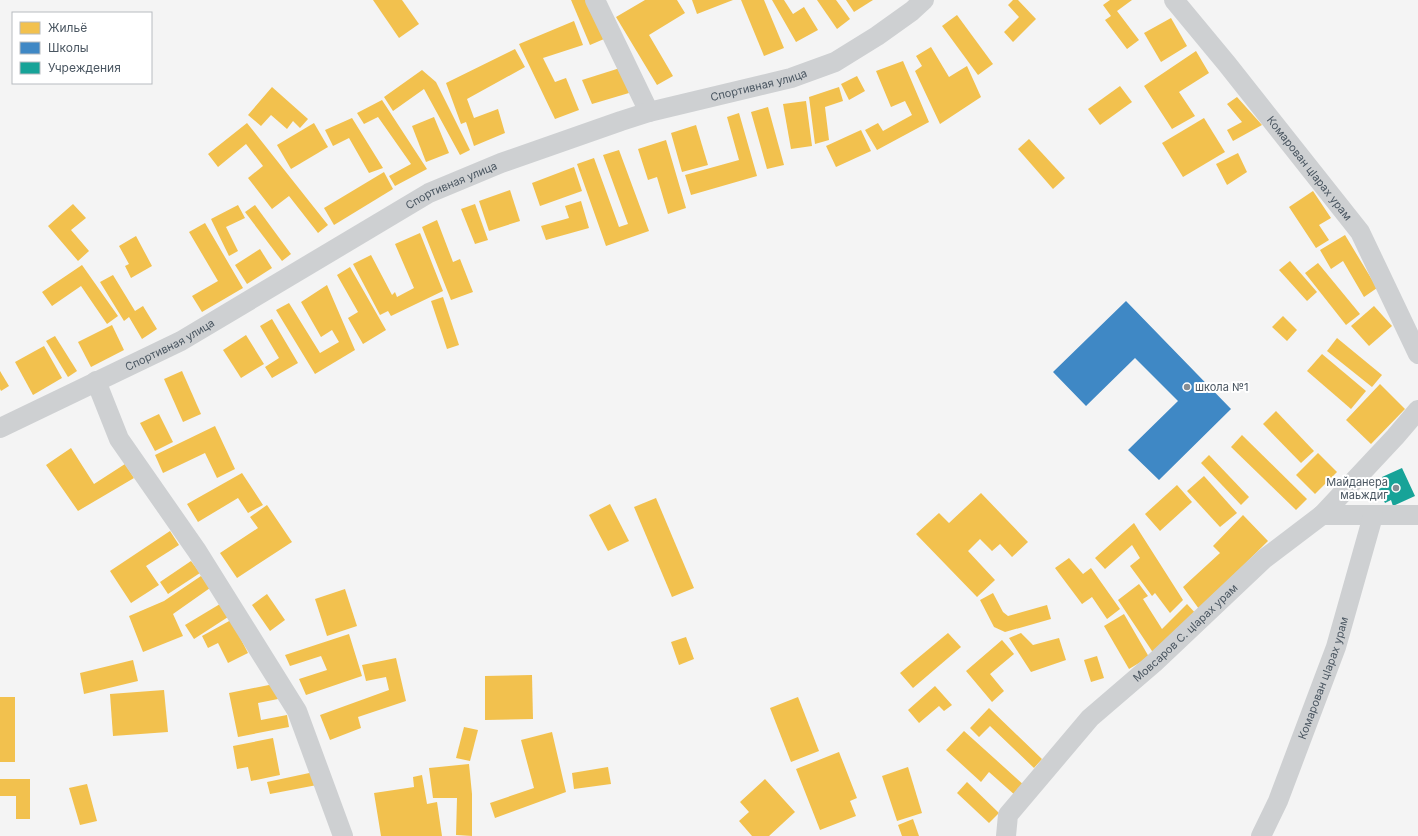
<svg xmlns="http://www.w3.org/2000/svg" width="1418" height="836" font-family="Inter,sans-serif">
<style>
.homes{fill:#f2c14e}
.schools{fill:#3f88c5}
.public{fill:#17a398}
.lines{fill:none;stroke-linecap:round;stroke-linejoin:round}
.minor{stroke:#ced0d2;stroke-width:20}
.poi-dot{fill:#868d94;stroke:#fff;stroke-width:1.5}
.labels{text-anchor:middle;stroke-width:4;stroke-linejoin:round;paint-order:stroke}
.street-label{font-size:11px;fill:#4a5661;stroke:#fff}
.poi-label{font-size:11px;fill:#4a5661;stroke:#fff;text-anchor:start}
</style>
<rect width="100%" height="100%" fill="#f4f4f4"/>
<g class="homes">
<path d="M 373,0 L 402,0 L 419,24 L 399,38 Z"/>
<path d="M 571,0 L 588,0 L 604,39 L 590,45 Z"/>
<path d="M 645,0 L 677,0 L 685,13 L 649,35 L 673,76 L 657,85 L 616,17 Z"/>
<path d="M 692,0 L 733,0 L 697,14 Z"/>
<path d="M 741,0 L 764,0 L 784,48 L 764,56 Z"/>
<path d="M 772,0 L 784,0 L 793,14 L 804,7 L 818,30 L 796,42 Z"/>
<path d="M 817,0 L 836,0 L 850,19 L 837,29 Z"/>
<path d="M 846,0 L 873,0 L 854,12 Z"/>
<path d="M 1013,0 L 1018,0 L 1036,19 L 1013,42 L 1004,32 L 1019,17 L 1008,5 Z"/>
<path d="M 1110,0 L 1132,0 L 1117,11 L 1139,40 L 1127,49 L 1105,20 L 1111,16 L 1103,5 Z"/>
<path d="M 957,15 L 993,64 L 978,75 L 942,26 Z"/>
<path d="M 1171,18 L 1187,46 L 1161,62 L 1144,33 Z"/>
<path d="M 574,21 L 583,45 L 543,58 L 555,82 L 566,78 L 579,110 L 555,119 L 519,44 Z"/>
<path d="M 931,47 L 949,77 L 967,66 L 981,97 L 940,124 L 915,71 L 922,66 L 916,56 Z"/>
<path d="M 515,49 L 525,67 L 467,99 L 474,118 L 498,109 L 505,133 L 474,146 L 466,122 L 461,124 L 446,83 Z"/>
<path d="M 1196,51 L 1209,73 L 1179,92 L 1195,116 L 1172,129 L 1144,86 Z"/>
<path d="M 903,61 L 929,122 L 877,150 L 865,130 L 878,123 L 883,131 L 912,115 L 905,101 L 891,107 L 876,71 Z"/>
<path d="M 620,68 L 629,93 L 592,104 L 582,80 Z"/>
<path d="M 422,70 L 436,82 L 470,150 L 460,155 L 424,89 L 393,111 L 384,97 Z"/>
<path d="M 857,76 L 865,91 L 849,100 L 841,84 Z"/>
<path d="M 1120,86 L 1132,102 L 1100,125 L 1088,109 Z"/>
<path d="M 272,87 L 308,119 L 300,128 L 293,121 L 287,129 L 271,115 L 261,126 L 248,115 Z"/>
<path d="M 839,87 L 843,101 L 825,107 L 829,140 L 815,144 L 809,97 Z"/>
<path d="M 1237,97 L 1262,125 L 1233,141 L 1227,130 L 1242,122 L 1227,104 Z"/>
<path d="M 382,100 L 427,169 L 395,186 L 389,176 L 411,164 L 378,117 L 364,124 L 357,113 Z"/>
<path d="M 806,101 L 812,146 L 791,149 L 783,104 Z"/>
<path d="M 768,107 L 784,165 L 767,169 L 751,112 Z"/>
<path d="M 739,113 L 757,176 L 691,195 L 685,175 L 739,160 L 727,117 Z"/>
<path d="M 434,117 L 449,153 L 426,162 L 412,126 Z"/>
<path d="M 352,118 L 383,168 L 369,173 L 349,138 L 333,146 L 325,130 Z"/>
<path d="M 1204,118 L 1225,152 L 1183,177 L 1162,143 Z"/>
<path d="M 247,123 L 328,225 L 318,233 L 289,196 L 272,209 L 248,178 L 263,166 L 246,144 L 218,167 L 208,154 Z"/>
<path d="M 314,123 L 328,147 L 291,169 L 277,145 Z"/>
<path d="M 696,125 L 708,165 L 682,172 L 671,133 Z"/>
<path d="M 861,130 L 871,151 L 836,167 L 826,146 Z"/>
<path d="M 1029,139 L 1065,178 L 1053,189 L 1018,149 Z"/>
<path d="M 666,140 L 686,208 L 668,214 L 657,177 L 648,180 L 638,149 Z"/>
<path d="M 619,150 L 649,231 L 606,246 L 577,164 L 594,158 L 619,227 L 628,224 L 603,155 Z"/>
<path d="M 1238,153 L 1247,172 L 1227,185 L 1216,164 Z"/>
<path d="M 574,167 L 582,191 L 540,206 L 532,183 Z"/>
<path d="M 384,172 L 393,189 L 334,225 L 324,208 Z"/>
<path d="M 510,190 L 520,221 L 489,231 L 479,201 Z"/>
<path d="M 1313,191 L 1331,218 L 1319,225 L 1329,240 L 1316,248 L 1289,207 Z"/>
<path d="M 581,201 L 589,228 L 546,240 L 541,226 L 569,218 L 565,206 Z"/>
<path d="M 73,204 L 86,218 L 71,230 L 89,251 L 78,261 L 48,226 Z"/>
<path d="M 475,204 L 488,240 L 475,244 L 461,209 Z"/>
<path d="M 238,205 L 245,218 L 226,227 L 238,251 L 229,256 L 211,219 Z"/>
<path d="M 255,205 L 291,254 L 282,261 L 245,212 Z"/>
<path d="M 437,220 L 453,262 L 460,259 L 473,292 L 451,300 L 422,227 Z"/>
<path d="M 205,223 L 243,288 L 202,312 L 192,296 L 218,281 L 189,232 Z"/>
<path d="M 420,233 L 443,291 L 391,316 L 388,311 L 380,315 L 353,264 L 371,255 L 392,295 L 395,292 L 397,297 L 414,288 L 395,244 Z"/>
<path d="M 1345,235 L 1377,288 L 1364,297 L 1343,261 L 1331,269 L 1320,250 Z"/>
<path d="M 136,236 L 152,266 L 131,278 L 125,266 L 129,264 L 119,246 Z"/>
<path d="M 260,249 L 272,268 L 247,284 L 235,265 Z"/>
<path d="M 1290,261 L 1317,292 L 1307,301 L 1279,270 Z"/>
<path d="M 1318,263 L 1360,314 L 1346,325 L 1305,273 Z"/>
<path d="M 82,265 L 118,316 L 107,324 L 81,286 L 52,306 L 42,292 Z"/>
<path d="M 350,267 L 386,330 L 363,344 L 348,318 L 358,312 L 337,275 Z"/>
<path d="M 113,275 L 135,311 L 143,306 L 157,329 L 142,339 L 129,317 L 124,321 L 100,282 Z"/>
<path d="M 327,285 L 355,350 L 315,374 L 276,310 L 289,303 L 320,353 L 339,342 L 332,330 L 321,337 L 301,302 Z"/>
<path d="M 443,297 L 459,345 L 447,349 L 431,301 Z"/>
<path d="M 1374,306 L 1392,326 L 1369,346 L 1351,326 Z"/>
<path d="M 1283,316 L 1297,330 L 1287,341 L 1272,327 Z"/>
<path d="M 272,319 L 298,363 L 272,378 L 265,367 L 279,358 L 260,326 Z"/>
<path d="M 112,325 L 124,350 L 91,367 L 78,342 Z"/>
<path d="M 246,335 L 264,364 L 241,378 L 223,350 Z"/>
<path d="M 55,336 L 77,371 L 68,377 L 46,341 Z"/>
<path d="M 1337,338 L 1382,375 L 1372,387 L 1327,351 Z"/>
<path d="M 44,346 L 62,378 L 33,395 L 15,362 Z"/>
<path d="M 1322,354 L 1366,391 L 1351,409 L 1307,371 Z"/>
<path d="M 0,371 L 9,386 L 1,391 L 0,389 Z"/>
<path d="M 182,371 L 201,414 L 183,422 L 164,379 Z"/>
<path d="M 1380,384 L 1405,409 L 1371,444 L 1346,420 Z"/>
<path d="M 1276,411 L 1314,451 L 1301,463 L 1263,424 Z"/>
<path d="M 159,414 L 173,442 L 155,451 L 140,423 Z"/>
<path d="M 215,426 L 235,469 L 217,478 L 205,453 L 163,473 L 155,455 Z"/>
<path d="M 1242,435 L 1307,499 L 1296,510 L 1231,447 Z"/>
<path d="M 71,448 L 94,484 L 125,464 L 134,478 L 78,511 L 46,465 Z"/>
<path d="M 1318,453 L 1337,472 L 1315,494 L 1296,475 Z"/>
<path d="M 1209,455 L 1249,497 L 1241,505 L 1201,463 Z"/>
<path d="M 242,473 L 263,505 L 248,513 L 238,498 L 198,522 L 187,504 Z"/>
<path d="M 1204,476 L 1237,513 L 1220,527 L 1187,491 Z"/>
<path d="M 1177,485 L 1192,502 L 1160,531 L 1145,514 Z"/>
<path d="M 981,493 L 1028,542 L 1012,557 L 1000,544 L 992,551 L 980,539 L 968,551 L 995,580 L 977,597 L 916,534 L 939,513 L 949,523 Z"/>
<path d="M 656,498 L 694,588 L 672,597 L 634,507 Z"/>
<path d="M 610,504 L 629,541 L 608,551 L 589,515 Z"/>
<path d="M 267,505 L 292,542 L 237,578 L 220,553 L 258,528 L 250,517 Z"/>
<path d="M 1243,515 L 1268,541 L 1199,609 L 1183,587 L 1220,553 L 1213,546 Z"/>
<path d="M 1134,523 L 1183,600 L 1170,613 L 1155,593 L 1152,596 L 1130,566 L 1140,558 L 1132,545 L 1105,569 L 1095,558 Z"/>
<path d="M 170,531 L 179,545 L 146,566 L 159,585 L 131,603 L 110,571 Z"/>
<path d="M 1069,558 L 1083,574 L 1091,568 L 1120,609 L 1107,619 L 1092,597 L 1082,604 L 1055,568 Z"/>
<path d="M 191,561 L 200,573 L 168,594 L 160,582 Z"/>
<path d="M 201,576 L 210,588 L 173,614 L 183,636 L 143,652 L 129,616 L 164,601 Z"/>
<path d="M 1139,584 L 1148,596 L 1143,599 L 1162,629 L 1187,604 L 1197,615 L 1154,654 L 1118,600 Z"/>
<path d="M 345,589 L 357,626 L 327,636 L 315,599 Z"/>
<path d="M 993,593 L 1003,612 L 1008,616 L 1047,605 L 1051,619 L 1005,632 L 994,627 L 980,600 Z"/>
<path d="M 267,594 L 285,620 L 270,631 L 252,605 Z"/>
<path d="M 220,604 L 228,617 L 194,639 L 185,625 Z"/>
<path d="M 1124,614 L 1149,657 L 1129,669 L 1104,626 Z"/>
<path d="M 231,620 L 248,653 L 228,663 L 218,643 L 208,648 L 202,636 Z"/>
<path d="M 948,633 L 961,647 L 913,688 L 900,673 Z"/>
<path d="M 1021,633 L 1033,645 L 1059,638 L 1066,660 L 1031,672 L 1009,638 Z"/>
<path d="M 349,634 L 362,676 L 306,695 L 299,679 L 327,670 L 321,656 L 290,666 L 285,655 Z"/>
<path d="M 686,637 L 694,659 L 679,665 L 671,642 Z"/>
<path d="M 1002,640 L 1014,654 L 990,674 L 1004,691 L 992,702 L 966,671 Z"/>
<path d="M 1097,656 L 1104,678 L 1091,682 L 1084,660 Z"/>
<path d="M 396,658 L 406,701 L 358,717 L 361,728 L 330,740 L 320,715 L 389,690 L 386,677 L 366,681 L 362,665 Z"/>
<path d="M 133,660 L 138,681 L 84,694 L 80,673 Z"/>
<path d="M 532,675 L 533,719 L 485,720 L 485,676 Z"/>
<path d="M 274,684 L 278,699 L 258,703 L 261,720 L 287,715 L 289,727 L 238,737 L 229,693 Z"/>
<path d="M 935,686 L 952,705 L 944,711 L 939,706 L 919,723 L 908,710 Z"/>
<path d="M 164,690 L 168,732 L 113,736 L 110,694 Z"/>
<rect x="0" y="697" width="15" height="65"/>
<path d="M 798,697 L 819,751 L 791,762 L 770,708 Z"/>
<path d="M 989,708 L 1042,759 L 1034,768 L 990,726 L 979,737 L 970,728 Z"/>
<path d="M 464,727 L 478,730 L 470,761 L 456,758 Z"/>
<path d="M 964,731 L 1025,786 L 1016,796 L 989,772 L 981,782 L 946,750 Z"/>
<path d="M 552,732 L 566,792 L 495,818 L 490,803 L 534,788 L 521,740 Z"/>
<path d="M 273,738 L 280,775 L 251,781 L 248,767 L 237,769 L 233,746 Z"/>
<path d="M 839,752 L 857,798 L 850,801 L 856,816 L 820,830 L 796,769 Z"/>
<path d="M 469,764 L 472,794 L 472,836 L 456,835 L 457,798 L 433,798 L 429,768 Z"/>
<path d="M 608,767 L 611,784 L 574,789 L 572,773 Z"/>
<path d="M 908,767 L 922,813 L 897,821 L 882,776 Z"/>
<path d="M 314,772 L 317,785 L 270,794 L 267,782 Z"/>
<path d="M 422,775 L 427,804 L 437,802 L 442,836 L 381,836 L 374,793 L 414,787 L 413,777 Z"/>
<path d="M 0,779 L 30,779 L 30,819 L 16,819 L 16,796 L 0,796 Z"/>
<path d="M 765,779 L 795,812 L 769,836 L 752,836 L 739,821 L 749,812 L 740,802 Z"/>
<path d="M 967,782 L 999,813 L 989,823 L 957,793 Z"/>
<path d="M 87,784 L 97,821 L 80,825 L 69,788 Z"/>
<path d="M 913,819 L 919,836 L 902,836 L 898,825 Z"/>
</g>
<path class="schools" d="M 1126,301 L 1231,409 L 1159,480 L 1128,450 L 1178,401 L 1135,358 L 1086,406 L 1053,372 Z"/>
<path class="public" d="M 1402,468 L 1415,496 L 1393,506 L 1391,500 L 1385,503 L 1379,489 L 1385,486 L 1382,477 Z"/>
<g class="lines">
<g class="minor">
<path d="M 595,0 L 649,112"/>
<path id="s1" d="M 1174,0 L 1227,64 L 1360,232 L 1418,354"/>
<path d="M 96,381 L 119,439 L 197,551 L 297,711 L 343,836"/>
<path id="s2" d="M 0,428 L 181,341 L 429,193 L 501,163 L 621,121 L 649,112 L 791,78 L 835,62 L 877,36 L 912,11 L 924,0"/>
<path d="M 1322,515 L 1395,437 L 1418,410"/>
<path id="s3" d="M 1006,836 L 1008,815 L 1090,718 L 1154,663 L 1264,559 L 1322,515 L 1418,515"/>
<path id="s4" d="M 1261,836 L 1278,801 L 1336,647 L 1373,516"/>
</g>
</g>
<g class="poi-dot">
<circle cx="1187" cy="387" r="4"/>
<circle cx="1396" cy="488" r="4"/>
</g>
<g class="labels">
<g class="street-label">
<text dy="4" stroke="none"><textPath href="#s2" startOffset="837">Спортивная улица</textPath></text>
<text dy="4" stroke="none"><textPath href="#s1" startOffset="216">Комарован цIарах урам</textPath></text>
<text dy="4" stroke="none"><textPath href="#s2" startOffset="513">Спортивная улица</textPath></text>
<text dy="4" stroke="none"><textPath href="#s2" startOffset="189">Спортивная улица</textPath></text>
<text dy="4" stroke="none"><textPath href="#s3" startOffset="276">Мовсаров С. цIарах урам</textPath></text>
<text dy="4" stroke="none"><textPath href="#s4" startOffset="170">Комарован цIарах урам</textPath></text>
</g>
<g class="poi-label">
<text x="1195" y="391">школа №1</text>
<text x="1388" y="486" text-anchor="end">Майданера<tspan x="1388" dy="13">маьждиг</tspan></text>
</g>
</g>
<rect x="12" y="12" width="140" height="72" fill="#ffffff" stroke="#b7bbc0"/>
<rect x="20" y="22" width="20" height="12" fill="#f2c14e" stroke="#b7bbc0"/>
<text x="48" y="32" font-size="12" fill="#4a5661">Жильё</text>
<rect x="20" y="42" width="20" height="12" fill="#3f88c5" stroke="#b7bbc0"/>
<text x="48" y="52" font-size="12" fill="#4a5661">Школы</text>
<rect x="20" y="62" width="20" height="12" fill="#17a398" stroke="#b7bbc0"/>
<text x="48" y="72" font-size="12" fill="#4a5661">Учреждения</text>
</svg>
